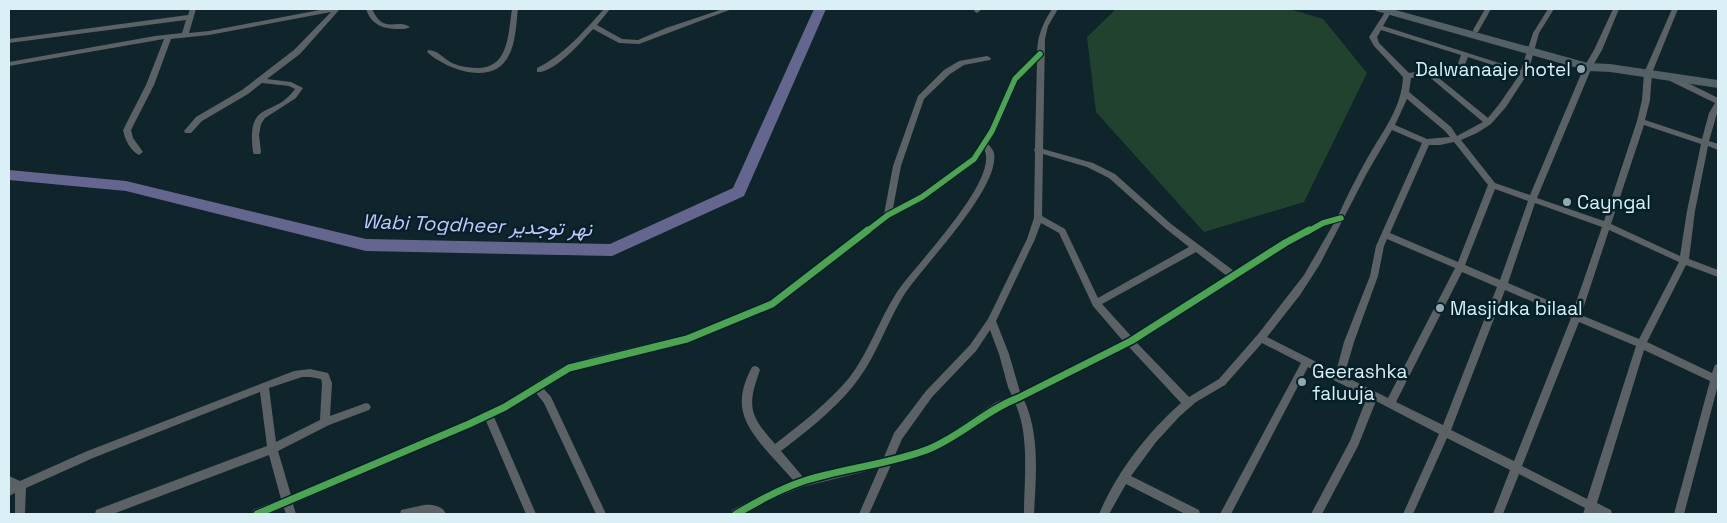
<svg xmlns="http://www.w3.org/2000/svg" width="1727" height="523" font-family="'Space Grotesk',Vazirmatn,sans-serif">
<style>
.green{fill:#224230}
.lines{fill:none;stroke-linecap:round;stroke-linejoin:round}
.river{fill:#656690;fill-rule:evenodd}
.minor{fill:#5c6166;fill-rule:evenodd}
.trunk{fill:#536066;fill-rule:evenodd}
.cycleway-far1-casing{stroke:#042129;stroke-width:8}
.cycleway-casing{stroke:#042129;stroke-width:10}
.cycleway-far1{stroke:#4ca352;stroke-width:5.5}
.cycleway{stroke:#4ca352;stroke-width:7}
.poi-dot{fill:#94a8af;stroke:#042129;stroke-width:2}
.labels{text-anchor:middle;stroke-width:5;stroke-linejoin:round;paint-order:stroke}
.poi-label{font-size:19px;fill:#dbeff6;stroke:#042129;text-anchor:start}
.water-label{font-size:20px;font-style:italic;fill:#c7c5ff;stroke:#042129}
</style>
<rect width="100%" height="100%" fill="#0f252b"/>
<path class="green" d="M 1116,9 L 1289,9 L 1323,19 L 1367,73 L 1304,202 L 1204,232 L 1096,112 L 1087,37 Z"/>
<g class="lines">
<path class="river" d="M 814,9 L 826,9 L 744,196 L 612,256 L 366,251 L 126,191 L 9,180 L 9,170 L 126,181 L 366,239 L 610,244 L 733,188 Z"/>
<g class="minor">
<path d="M 190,9 L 196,9 L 189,33 L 209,31 L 325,9 L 340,9 L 300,54 L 267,79 L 291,82 L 303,88 L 296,98 L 265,118 L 261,124 L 259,135 L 261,152 L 260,154 L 254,154 L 253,152 C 246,98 274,119 295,89 L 289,86 L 262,83 L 248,94 L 202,121 L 191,133 L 185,133 L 184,131 L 196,117 L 242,90 L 294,50 L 331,12 L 209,35 L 171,39 L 154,85 L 131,130 L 133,138 L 143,152 L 139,155 C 130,150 125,140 123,130 L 146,85 L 164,39 L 9,66 L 9,62 L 155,36 L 182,33 L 186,20 L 9,43 L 9,39 L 188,15 Z"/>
<path d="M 366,9 L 372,9 C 384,35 395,18 410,27 C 406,29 404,29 399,29 C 382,29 371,24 366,9 Z"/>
<path d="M 512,9 L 518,9 C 516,24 516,42 509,55 C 494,87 447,70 427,52 L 428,50 C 438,50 444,59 452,63 C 461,67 470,68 479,68 C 510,67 508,31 512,9 Z"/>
<path d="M 604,9 L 610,9 L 597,25 L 622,39 L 638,40 L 666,28 L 723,9 L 732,9 L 639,44 L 619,43 L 593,29 C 582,41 555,73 537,72 L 537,68 C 564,55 584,31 604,9 Z"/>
<path d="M 975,9 L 982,9 L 977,13 L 974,11 Z"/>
<path d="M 1052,9 L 1058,9 L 1048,26 L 1045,39 L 1043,149 L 1093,163 L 1115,174 L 1171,224 L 1234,271 C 1267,250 1300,226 1338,216 C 1347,196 1357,176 1368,157 C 1383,131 1402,107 1403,77 L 1374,46 L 1369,37 L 1387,9 L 1393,9 L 1383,26 L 1521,70 L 1533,33 L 1548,9 L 1554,9 L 1539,33 L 1528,73 L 1506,107 L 1491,124 L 1477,133 L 1461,140 L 1495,183 L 1530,195 L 1584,67 L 1594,50 L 1613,9 L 1619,9 L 1602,50 L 1592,67 L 1537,198 L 1604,221 L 1637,121 L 1642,100 L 1644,73 L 1672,9 L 1678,9 L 1652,73 L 1650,100 L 1645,120 L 1702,139 L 1709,113 L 1715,103 L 1666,79 L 1666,75 L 1672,75 L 1718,98 L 1718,110 L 1709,141 L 1718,144 L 1718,150 L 1708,146 L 1695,211 L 1689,259 L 1718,270 L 1718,277 L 1686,265 L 1647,342 L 1712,373 L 1715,365 L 1718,364 L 1718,385 L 1684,514 L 1674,514 L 1710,381 L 1644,350 L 1597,503 L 1611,510 L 1612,514 L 1597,514 L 1594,513 L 1593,514 L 1583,514 L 1585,508 L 1519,474 L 1503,514 L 1493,514 L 1510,470 L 1447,438 L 1413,514 L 1403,514 L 1439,434 L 1376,401 L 1358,446 L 1322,514 L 1311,514 L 1350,441 L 1367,397 L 1308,367 L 1231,514 L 1220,514 L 1301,363 L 1262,343 L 1225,385 L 1196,402 L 1180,416 L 1156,442 L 1131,476 L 1199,510 L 1200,514 L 1185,514 L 1126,484 L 1109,514 L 1099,514 C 1117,472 1147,433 1181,403 L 1129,347 L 1024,400 C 1040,434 1036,477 1034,514 L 1024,514 C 1024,479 1030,435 1015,403 C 995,411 978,426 959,438 C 939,452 914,459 891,465 L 869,514 L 859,514 L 879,468 L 802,487 L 770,500 L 746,514 L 731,514 L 732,510 L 762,494 L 793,480 C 778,462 748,435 743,412 C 739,397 745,380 752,367 L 755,366 L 758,367 L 760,370 C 747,406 749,415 775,444 C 801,424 828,403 849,378 C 869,352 879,320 897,292 C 914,266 1001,179 984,149 L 977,161 L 925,199 L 891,217 L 775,307 L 687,343 L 592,365 L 572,371 L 543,388 L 551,397 L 606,514 L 596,514 L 544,403 L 536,393 L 508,410 L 494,417 L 536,514 L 526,514 L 486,421 L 293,504 L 296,514 L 286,514 L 284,508 L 268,514 L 252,514 L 253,510 L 281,499 L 269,455 L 113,514 L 95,514 L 96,510 L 267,446 L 260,392 L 93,458 L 26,488 L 25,514 L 15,514 L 15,493 L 9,496 L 9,476 L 20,481 L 85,452 L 294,371 L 310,369 L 328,373 L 332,383 L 330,416 L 366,403 L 369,404 L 371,407 L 369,410 L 329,425 L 278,451 L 291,495 L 465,421 L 502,404 L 554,371 L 566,365 L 592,357 L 686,335 L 769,301 L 884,214 L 893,166 L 918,96 L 944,70 L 959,61 L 987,56 L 991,58 L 990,60 L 964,65 L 950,74 L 924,99 L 901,166 L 893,208 L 919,195 L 971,157 L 988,131 L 1011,79 L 1037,53 C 1038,34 1042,25 1052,9 ZM 1381,30 L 1461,55 L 1458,64 L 1453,66 L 1409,73 L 1379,43 L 1377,37 ZM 1468,57 L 1520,74 L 1500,103 L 1488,118 L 1434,74 L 1458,70 L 1464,67 ZM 1037,61 L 1035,148 L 1034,150 L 1035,152 L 1034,218 L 1027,239 L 988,319 L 970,345 L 926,391 L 894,433 L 884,457 L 803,477 L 781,451 C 807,431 834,410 854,385 C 876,358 886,324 904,295 C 924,264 1000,189 994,153 C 993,150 990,146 988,144 L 996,131 L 1018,80 ZM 1427,75 L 1483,122 L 1457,136 L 1451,127 L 1409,92 L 1411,78 ZM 1407,99 L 1445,131 L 1450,137 L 1427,139 L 1395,125 ZM 1644,125 L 1701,144 L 1687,211 L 1680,256 L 1611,224 ZM 1392,130 L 1422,143 L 1376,246 L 1370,276 L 1344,342 L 1336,372 L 1267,337 L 1300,295 L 1320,264 L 1367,173 ZM 1454,142 L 1488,185 L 1458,262 L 1390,233 L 1429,145 L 1440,145 ZM 1043,154 L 1087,167 L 1109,178 L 1165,228 L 1189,247 L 1098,298 L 1065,229 L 1042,216 ZM 1495,189 L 1528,201 L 1500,280 L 1465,265 ZM 1535,203 L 1602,227 L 1573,311 L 1508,283 ZM 1041,223 L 1059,233 L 1093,306 L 1123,341 L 1020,392 L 1009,354 L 996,321 L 1035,239 ZM 1334,223 L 1304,275 L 1259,333 L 1219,379 L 1189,397 L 1136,342 L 1288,245 L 1326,225 ZM 1609,230 L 1679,262 L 1639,339 L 1581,315 ZM 1387,239 L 1455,268 L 1388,398 L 1344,376 L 1354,342 L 1378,276 L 1384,246 ZM 1196,252 L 1227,276 L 1131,336 L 1102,304 ZM 1462,272 L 1497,287 L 1443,425 L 1396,402 ZM 1505,290 L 1571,318 L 1514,461 L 1451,430 ZM 1579,322 L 1636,346 L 1587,499 L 1522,466 ZM 990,330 L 999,354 L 1008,387 L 1012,396 L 996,402 L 950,433 L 928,445 L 895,455 L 902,439 L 932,397 L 976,351 ZM 302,377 L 310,377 L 321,379 L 322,383 L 320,420 L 276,442 L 269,388 Z"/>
<path d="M 1485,9 L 1491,9 L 1478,32 L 1474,32 L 1473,30 Z"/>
<path d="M 424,505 C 432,504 443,506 446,514 L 400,514 L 401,510 Z"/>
</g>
<path class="trunk" d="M 1374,9 L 1392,9 L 1588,63 L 1610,64 L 1718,80 L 1718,88 L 1610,72 L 1588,71 L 1376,11 Z"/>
<g class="cycleway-far1-casing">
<g id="cycleway-far1">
<path d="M 866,232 L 888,215 L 922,197 L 974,159 L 992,131 L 1015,79 L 1040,54"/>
<path d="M 1307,232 L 1323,223 L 1341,218"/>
</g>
</g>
<g class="cycleway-casing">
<g id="cycleway">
<path d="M 257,514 L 469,424 L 505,407 L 569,368 L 687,339 L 772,304 L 868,230"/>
<path d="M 736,514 C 757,502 778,490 801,482 C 843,468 888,465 929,449 C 961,436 986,410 1018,398 L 1131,341 L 1285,243 L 1309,230"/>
</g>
</g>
<use href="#cycleway-far1" class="cycleway-far1"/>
<use href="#cycleway" class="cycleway"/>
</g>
<g class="poi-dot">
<circle cx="1581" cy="69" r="5"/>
<circle cx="1567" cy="202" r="5"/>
<circle cx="1440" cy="308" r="5"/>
<circle cx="1302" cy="382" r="5"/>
</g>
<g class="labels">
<g class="poi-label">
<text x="1571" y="76" text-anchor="end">Dalwanaaje hotel</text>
<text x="1577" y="209">Cayngal</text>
<text x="1450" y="315">Masjidka bilaal</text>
<text x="1312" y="378">Geerashka<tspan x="1312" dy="22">faluuja</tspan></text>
</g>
<g class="water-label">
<text transform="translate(477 225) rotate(2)" y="7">Wabi Togdheer نهر توجدير</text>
</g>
</g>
<rect width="1727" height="523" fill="none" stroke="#dbeff6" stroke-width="20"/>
</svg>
